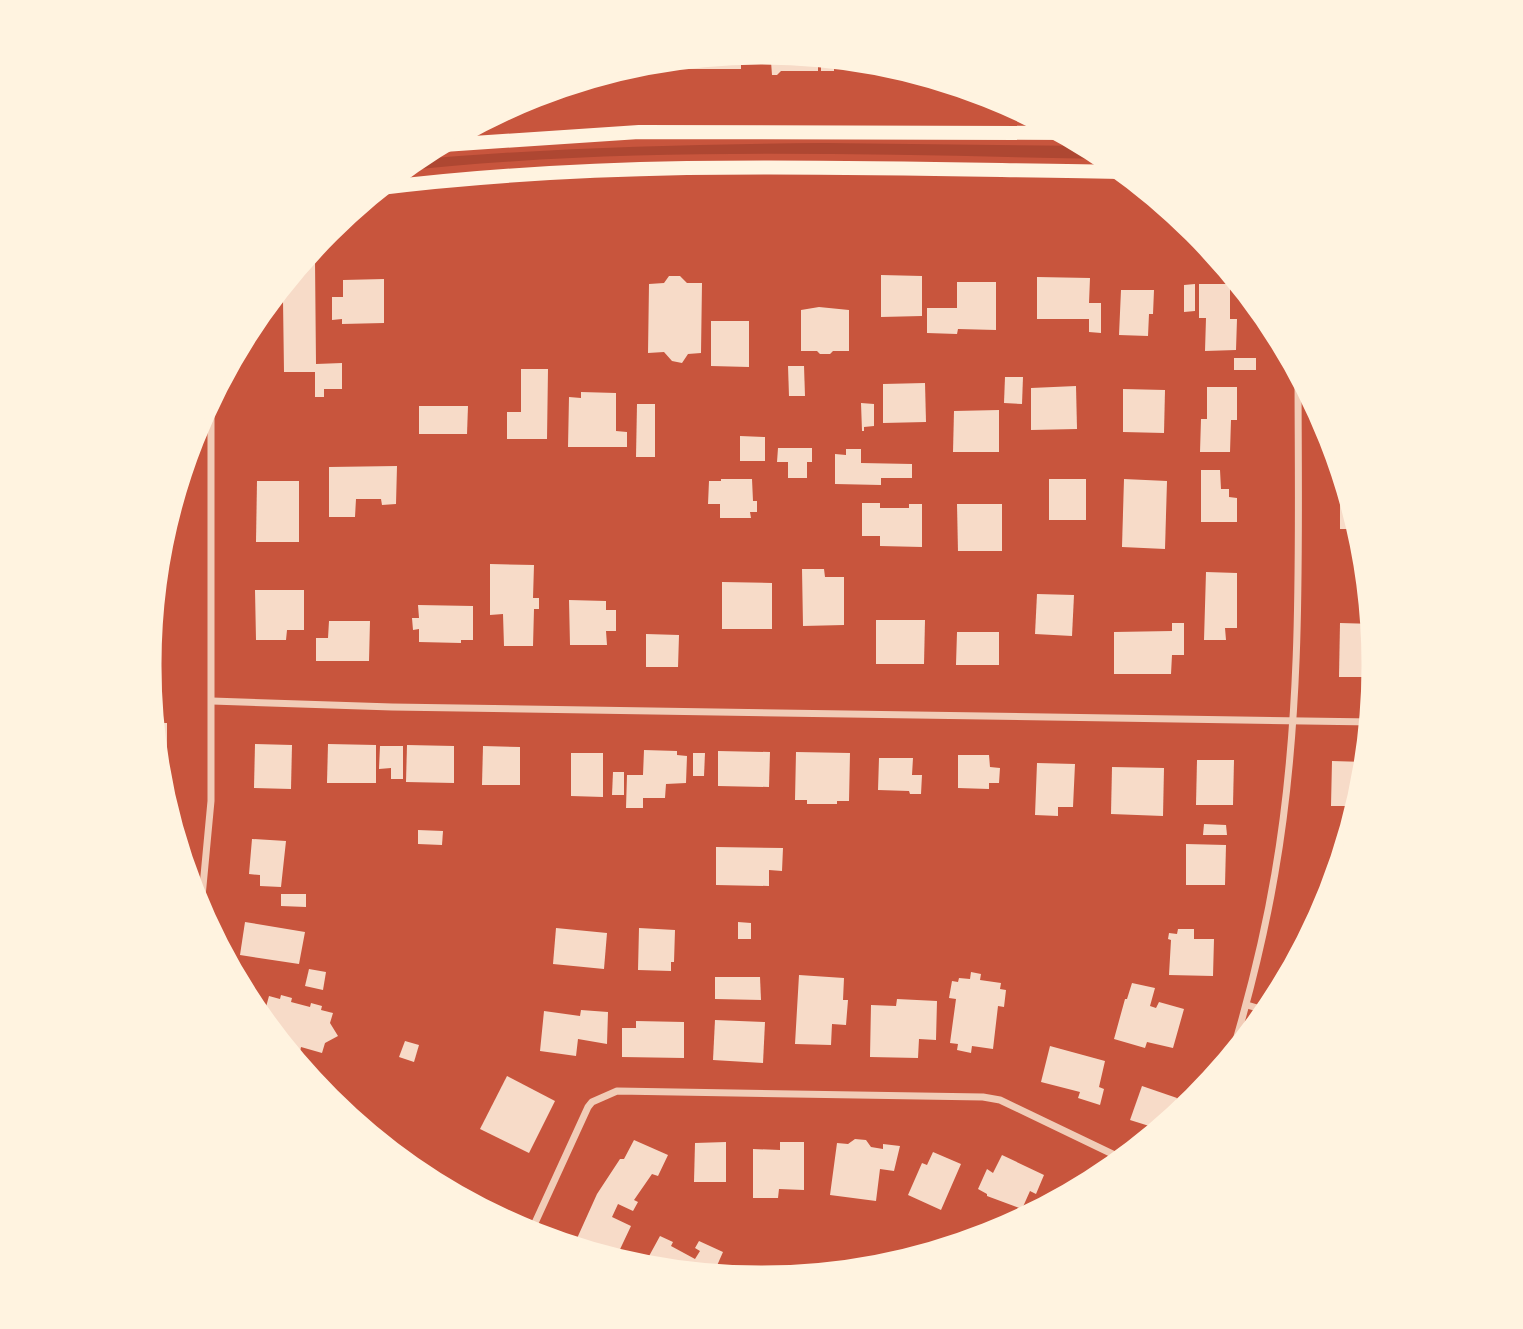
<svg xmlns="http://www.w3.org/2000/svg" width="1523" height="1329" font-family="'Noto Serif',serif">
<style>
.green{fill:#ae4732}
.building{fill:#f7dbc8}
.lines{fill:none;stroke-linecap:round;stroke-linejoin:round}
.minor{stroke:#f1ccb7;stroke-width:7}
.secondary{stroke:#fff3e0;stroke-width:14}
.rim{fill:none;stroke:#fff3e0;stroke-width:9}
</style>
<rect width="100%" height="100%" fill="#c8553d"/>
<path class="green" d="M 825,143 L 1094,146 L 1114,159 C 874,155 632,145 393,172 L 408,160 C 547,148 685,144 825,143 Z"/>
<g class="building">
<path d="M 770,48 L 818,53 L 818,71 L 781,71 L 777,75 L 772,75 Z"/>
<path d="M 741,49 L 741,69 L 687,69 L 687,55 Z"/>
<path d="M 821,53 L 834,54 L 834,71 L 821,71 Z"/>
<path d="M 679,55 L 686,55 L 686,69 L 674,69 L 674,56 Z"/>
<path d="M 670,56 L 670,69 L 628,69 L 628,63 L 641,59 Z"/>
<path d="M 298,261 L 315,261 L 316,364 L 342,363 L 342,389 L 324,389 L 324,397 L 315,397 L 315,372 L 284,372 L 283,300 L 277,300 L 277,286 L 287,274 L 294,274 L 294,266 Z"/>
<path d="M 881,275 L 922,276 L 922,316 L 881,317 Z"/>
<path d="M 669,276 L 680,276 L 687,283 L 702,283 L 701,353 L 688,354 L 682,363 L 672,361 L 664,352 L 648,353 L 649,284 L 664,283 Z"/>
<path d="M 1037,277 L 1090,278 L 1089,303 L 1101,303 L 1101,333 L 1089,332 L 1089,319 L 1037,319 Z"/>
<path d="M 384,279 L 384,323 L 342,324 L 342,319 L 332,320 L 332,297 L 343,297 L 343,280 Z"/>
<path d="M 957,282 L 996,282 L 996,330 L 958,329 L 957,334 L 927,333 L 927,308 L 957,308 Z"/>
<path d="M 1195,284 L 1195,311 L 1184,312 L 1184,285 Z"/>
<path d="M 1199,284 L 1230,284 L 1230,319 L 1237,319 L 1236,350 L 1205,351 L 1206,318 L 1199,318 Z"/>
<path d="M 1121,290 L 1154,290 L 1153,314 L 1149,314 L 1148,336 L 1119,335 Z"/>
<path d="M 819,307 L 849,310 L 849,351 L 833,351 L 830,354 L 820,354 L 817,351 L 801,351 L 801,310 Z"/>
<path d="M 711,321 L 749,321 L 749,367 L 711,366 Z"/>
<rect x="1234" y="358" width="22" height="12"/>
<path d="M 788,366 L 804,366 L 805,396 L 789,396 Z"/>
<path d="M 521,369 L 548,369 L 547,439 L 507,439 L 507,412 L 521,412 Z"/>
<path d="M 1005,377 L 1023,377 L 1022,404 L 1004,403 Z"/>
<path d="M 925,383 L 926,422 L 883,423 L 883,384 Z"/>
<path d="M 1076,386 L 1077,429 L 1031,430 L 1031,388 Z"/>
<path d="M 1207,387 L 1237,387 L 1237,420 L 1231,420 L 1230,452 L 1200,452 L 1201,419 L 1207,419 Z"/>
<path d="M 1123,389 L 1165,390 L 1164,433 L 1123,432 Z"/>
<path d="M 581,392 L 616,393 L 616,431 L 627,432 L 627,447 L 568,447 L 569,397 L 581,398 Z"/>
<path d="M 861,403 L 874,404 L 874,426 L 864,427 L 864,431 L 862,431 Z"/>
<path d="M 637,404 L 655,404 L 655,457 L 636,457 Z"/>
<path d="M 419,406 L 468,406 L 467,434 L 419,434 Z"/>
<path d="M 999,410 L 999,452 L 953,452 L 954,411 Z"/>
<path d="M 740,436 L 765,437 L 765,461 L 740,461 Z"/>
<path d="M 778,448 L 812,448 L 812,462 L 807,462 L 807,478 L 788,478 L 788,462 L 777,462 Z"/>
<path d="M 846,449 L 861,449 L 861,463 L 912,464 L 912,478 L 881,478 L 881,485 L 835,484 L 835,454 L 846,455 Z"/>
<path d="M 397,466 L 396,504 L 382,505 L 381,499 L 356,499 L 355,517 L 329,517 L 329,467 Z"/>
<path d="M 1201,470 L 1220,470 L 1221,489 L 1229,489 L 1229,497 L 1237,498 L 1237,522 L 1201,522 Z"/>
<path d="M 721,479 L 752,479 L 753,501 L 757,501 L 757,512 L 750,512 L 751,518 L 720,518 L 720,504 L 708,504 L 709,481 L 721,481 Z"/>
<rect x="1049" y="479" width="37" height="41"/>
<path d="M 1124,479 L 1167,481 L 1165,549 L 1122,547 Z"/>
<path d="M 257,481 L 299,481 L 299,542 L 256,542 Z"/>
<path d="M 1340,484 L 1349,484 L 1362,529 L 1340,529 Z"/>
<path d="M 862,503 L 880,503 L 880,508 L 909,508 L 909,504 L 922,504 L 922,547 L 880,546 L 880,536 L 862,536 Z"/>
<path d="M 957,504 L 1002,504 L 1002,551 L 958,551 Z"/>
<path d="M 154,563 L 163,563 L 161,602 L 150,602 Z"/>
<path d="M 490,564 L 534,565 L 533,598 L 539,598 L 539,609 L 534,609 L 533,646 L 504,646 L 503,614 L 490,615 Z"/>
<path d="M 802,569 L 824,569 L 825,577 L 844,577 L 844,625 L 803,626 Z"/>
<path d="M 1206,572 L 1237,573 L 1237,628 L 1225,628 L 1226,640 L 1204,640 Z"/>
<path d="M 722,582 L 772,583 L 772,629 L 722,629 Z"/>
<path d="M 255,590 L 304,590 L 304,630 L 287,630 L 286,640 L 256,640 Z"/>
<path d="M 1037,594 L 1074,595 L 1072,636 L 1035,634 Z"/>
<path d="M 569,600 L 606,601 L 606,610 L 616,610 L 616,631 L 606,631 L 607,645 L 570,645 Z"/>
<path d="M 418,605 L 473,606 L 473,640 L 461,640 L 461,643 L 419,642 L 419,629 L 413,630 L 412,618 L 419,618 Z"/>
<path d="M 876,620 L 925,620 L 924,664 L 876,664 Z"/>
<path d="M 329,621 L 370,621 L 369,661 L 316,661 L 316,638 L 328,638 Z"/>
<path d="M 1172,623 L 1184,623 L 1184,655 L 1172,655 L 1171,674 L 1114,674 L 1114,632 L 1172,631 Z"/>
<path d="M 1340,623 L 1375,624 L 1379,665 L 1378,677 L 1339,677 Z"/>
<path d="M 148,626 L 153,626 L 153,632 L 161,632 L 161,669 L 145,669 Z"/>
<path d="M 957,632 L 999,632 L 999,665 L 956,665 Z"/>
<path d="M 646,634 L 679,635 L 678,667 L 646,667 Z"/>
<path d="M 152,723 L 167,723 L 167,753 L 153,752 Z"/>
<path d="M 255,744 L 292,745 L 291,789 L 254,788 Z"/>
<path d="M 328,744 L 376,745 L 376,783 L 327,783 Z"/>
<path d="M 407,745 L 454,746 L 454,783 L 406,782 Z"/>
<path d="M 380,746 L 403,746 L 403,779 L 391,779 L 391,768 L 379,769 Z"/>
<path d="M 483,746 L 520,747 L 520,785 L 482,785 Z"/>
<path d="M 644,750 L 677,751 L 677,755 L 687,756 L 686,783 L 666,784 L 665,798 L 643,798 L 643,808 L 626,808 L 627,775 L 643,775 Z"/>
<path d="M 718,751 L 770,752 L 769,787 L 718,786 Z"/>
<path d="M 796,752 L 850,753 L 849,801 L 837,801 L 837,804 L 807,804 L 807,800 L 795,800 Z"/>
<path d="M 571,753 L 603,753 L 603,797 L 571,796 Z"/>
<path d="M 693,753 L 705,753 L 704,776 L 693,776 Z"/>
<path d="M 958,755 L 989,755 L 990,767 L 1000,768 L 999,783 L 989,783 L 989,789 L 958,788 Z"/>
<path d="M 879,758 L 913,758 L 912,775 L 922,775 L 921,794 L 910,794 L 909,791 L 878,790 Z"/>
<path d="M 1197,760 L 1234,760 L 1233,805 L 1196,805 Z"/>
<path d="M 1332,761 L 1365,762 L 1364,773 L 1368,773 L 1367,785 L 1363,799 L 1357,799 L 1356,806 L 1331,806 Z"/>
<path d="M 1037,763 L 1075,764 L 1073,807 L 1058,807 L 1058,816 L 1035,815 Z"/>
<path d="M 1112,767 L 1164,768 L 1163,816 L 1111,814 Z"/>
<path d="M 613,772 L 624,772 L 624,795 L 612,795 Z"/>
<path d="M 1204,824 L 1226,825 L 1227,835 L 1203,835 Z"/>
<path d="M 418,830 L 443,831 L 442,845 L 418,844 Z"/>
<path d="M 252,839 L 286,841 L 281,887 L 260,886 L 260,875 L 249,874 Z"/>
<path d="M 1186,844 L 1226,845 L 1225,885 L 1186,885 Z"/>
<path d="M 716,847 L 783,848 L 782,871 L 769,870 L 769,886 L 716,885 Z"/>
<path d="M 281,894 L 306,894 L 306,907 L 281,906 Z"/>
<path d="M 245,922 L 305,932 L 299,964 L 240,955 Z"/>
<path d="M 738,922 L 751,923 L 751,939 L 738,939 Z"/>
<path d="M 556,928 L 607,933 L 604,969 L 553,964 Z"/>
<path d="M 639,928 L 675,930 L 674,962 L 671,962 L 671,971 L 638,970 Z"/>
<path d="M 1178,929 L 1194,929 L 1194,939 L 1214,939 L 1213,976 L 1169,975 L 1171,940 L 1168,939 L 1169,933 L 1177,934 Z"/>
<path d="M 1303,932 L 1315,932 L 1303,954 Z"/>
<path d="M 309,969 L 326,972 L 323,990 L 305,986 Z"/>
<path d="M 971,972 L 981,974 L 980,980 L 1001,983 L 1000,989 L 1006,990 L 1004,1007 L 998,1006 L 993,1049 L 972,1046 L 971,1053 L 957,1050 L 958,1044 L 950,1043 L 956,999 L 949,998 L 952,981 L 958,982 L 959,978 L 970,979 Z"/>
<path d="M 799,975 L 844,978 L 843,1000 L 848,1000 L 846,1025 L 832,1024 L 831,1045 L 795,1044 Z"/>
<path d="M 715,977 L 760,977 L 761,1000 L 715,999 Z"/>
<path d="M 1132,983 L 1155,988 L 1150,1006 L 1156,1008 L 1159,1002 L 1184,1009 L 1173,1048 L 1147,1042 L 1145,1048 L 1114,1039 L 1125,999 L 1127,999 Z"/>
<path d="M 281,995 L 292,998 L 291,1002 L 310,1007 L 311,1003 L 322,1006 L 321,1010 L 333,1013 L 330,1023 L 338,1036 L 325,1043 L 322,1053 L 301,1047 L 300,1052 L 281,1047 L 280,1042 L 276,1041 L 253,1013 L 263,1005 L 266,1007 L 269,996 L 280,999 Z"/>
<path d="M 897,999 L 937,1001 L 936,1040 L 919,1039 L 918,1058 L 870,1057 L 871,1005 L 896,1006 Z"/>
<path d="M 581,1010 L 608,1012 L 607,1044 L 578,1039 L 576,1056 L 540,1051 L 544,1011 L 580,1016 Z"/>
<path d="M 715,1020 L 765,1022 L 763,1063 L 713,1060 Z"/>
<path d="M 636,1021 L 684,1022 L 684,1058 L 622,1057 L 622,1028 L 636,1028 Z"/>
<path d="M 405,1041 L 419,1045 L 414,1062 L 399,1057 Z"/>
<path d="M 1050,1046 L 1105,1061 L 1099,1087 L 1104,1089 L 1100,1105 L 1078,1098 L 1080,1092 L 1041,1082 Z"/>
<path d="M 507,1076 L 555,1101 L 529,1153 L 480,1129 Z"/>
<path d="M 1142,1086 L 1177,1098 L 1169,1125 L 1162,1130 L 1130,1120 Z"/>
<path d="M 855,1139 L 866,1140 L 871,1147 L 883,1149 L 883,1144 L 900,1146 L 894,1171 L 880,1169 L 876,1201 L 830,1195 L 837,1143 L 848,1144 Z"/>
<path d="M 634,1140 L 668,1155 L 658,1176 L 652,1174 L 634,1200 L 638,1202 L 633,1211 L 618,1204 L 612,1217 L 631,1226 L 614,1262 L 574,1245 L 597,1194 L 620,1159 L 624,1159 Z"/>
<path d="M 726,1142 L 726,1182 L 694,1182 L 695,1143 Z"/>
<path d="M 780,1142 L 804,1142 L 804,1190 L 779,1189 L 778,1198 L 753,1198 L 753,1149 L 780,1150 Z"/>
<path d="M 933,1152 L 961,1164 L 941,1210 L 908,1195 L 922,1163 L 927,1165 Z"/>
<path d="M 1002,1155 L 1044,1175 L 1036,1194 L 1030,1191 L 1022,1209 L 987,1196 L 987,1194 L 978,1189 L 987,1169 L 993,1173 Z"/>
<path d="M 660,1236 L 673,1242 L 671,1246 L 695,1259 L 700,1251 L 695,1248 L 699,1241 L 723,1252 L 712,1277 L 642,1269 Z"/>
</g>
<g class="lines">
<g class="minor">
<path d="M 212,701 L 392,707 L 1373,722"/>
<path d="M 200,918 L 211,801 L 211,392"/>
<path d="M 1247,1005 L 1271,1012"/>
<path d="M 1229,1064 C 1248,1001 1264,938 1275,873 C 1304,706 1298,534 1298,365"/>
<path d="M 529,1236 L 588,1107 L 592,1102 L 617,1091 L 983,1097 L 1000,1100 L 1125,1160"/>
</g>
<g class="secondary">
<path d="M 429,146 L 639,132 L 1071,133"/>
<path d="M 372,189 C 624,157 878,169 1130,172"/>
</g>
</g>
<path d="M0 0H1523V1329H0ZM761 60H762A604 604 0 0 1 1366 664V666A604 604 0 0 1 762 1270H761A604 604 0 0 1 157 666V664A604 604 0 0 1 761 60Z" fill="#fff3e0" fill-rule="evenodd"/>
<path class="rim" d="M761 60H762A604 604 0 0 1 1366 664V666A604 604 0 0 1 762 1270H761A604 604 0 0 1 157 666V664A604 604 0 0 1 761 60Z"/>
</svg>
